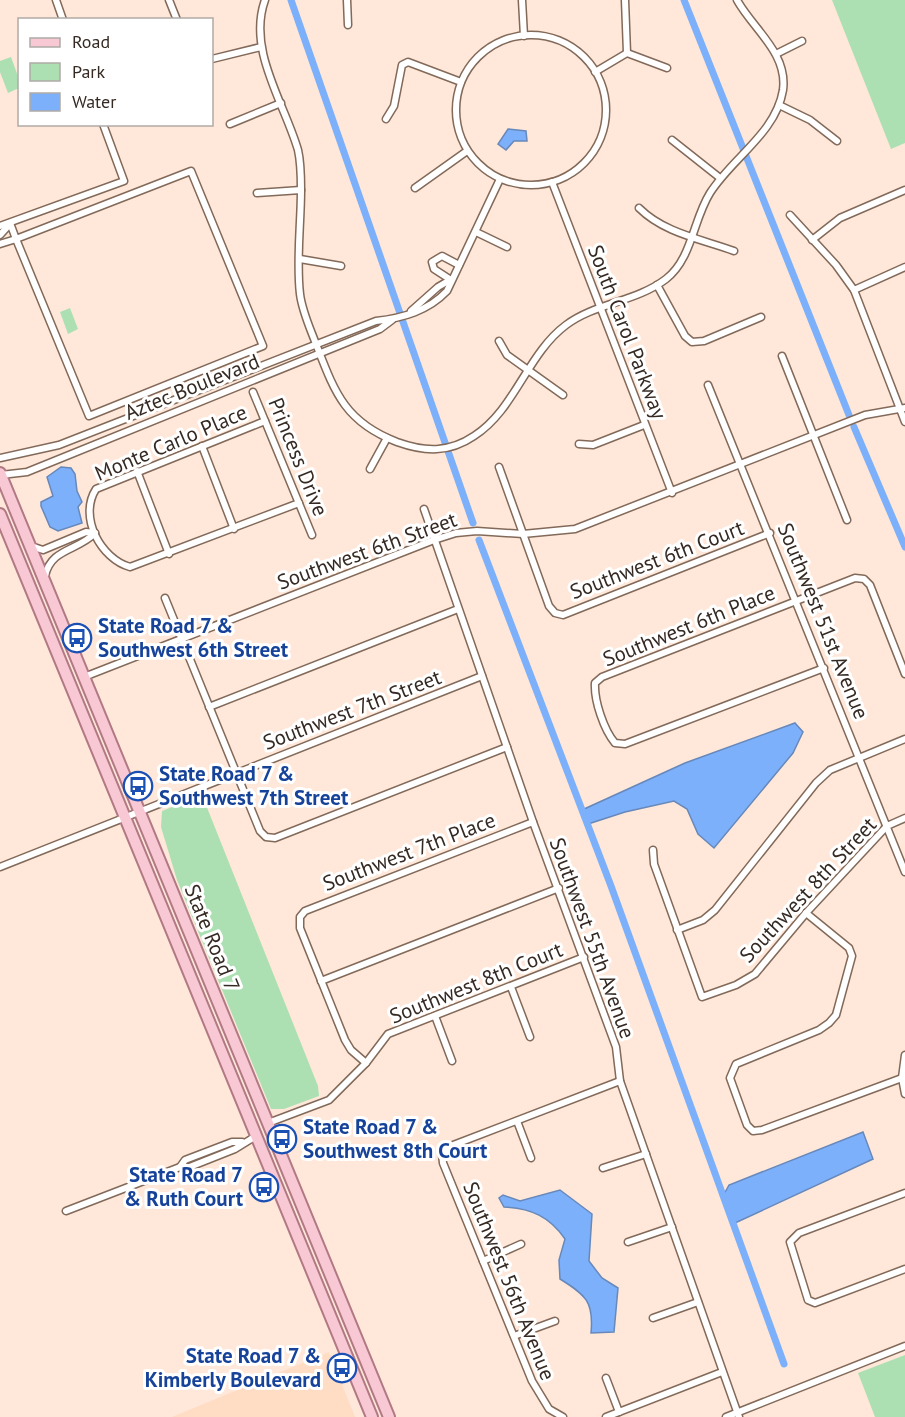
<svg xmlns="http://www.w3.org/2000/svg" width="905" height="1417" font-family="'PT Sans',sans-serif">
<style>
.built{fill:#ffdcc4}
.green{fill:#ace0b3}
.water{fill:#7db0fa;stroke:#6788ba;stroke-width:1.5}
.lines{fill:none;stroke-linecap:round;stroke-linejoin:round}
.canal{stroke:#7db0fa;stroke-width:7}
.minor-casing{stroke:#826959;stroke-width:9}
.primary-casing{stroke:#b17984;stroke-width:14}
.minor{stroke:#fff;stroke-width:6}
.primary{stroke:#f8c8d5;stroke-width:10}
.labels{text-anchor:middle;stroke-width:6;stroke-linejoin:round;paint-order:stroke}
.street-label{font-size:21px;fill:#352a23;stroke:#fff}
.transit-label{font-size:21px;font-weight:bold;fill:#164399;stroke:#fff;text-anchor:start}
</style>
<rect width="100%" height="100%" fill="#ffe8d9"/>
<path class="built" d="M 329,1352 L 355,1417 L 172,1417 Z"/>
<g class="green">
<path d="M 832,0 L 905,0 L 905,143 L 891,149 Z"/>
<path d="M 11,57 L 19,79 L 19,88 L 8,93 L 0,72 L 0,61 Z"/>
<path d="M 70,308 L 78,329 L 68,334 L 60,312 Z"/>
<path d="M 202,795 L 318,1086 L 319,1096 L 284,1109 L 271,1109 L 177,880 L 161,827 L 162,811 Z"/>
<path d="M 905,1355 L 905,1417 L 875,1417 L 858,1373 Z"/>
</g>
<g class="water">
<path d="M 508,129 L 526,131 L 527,141 L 514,141 L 506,150 L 498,144 Z"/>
<path d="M 61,467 L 71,468 L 75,474 L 77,491 L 82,502 L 78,507 L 82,523 L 58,531 L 50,527 L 41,506 L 41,502 L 53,496 L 47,477 Z"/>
<path d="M 795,723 L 803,732 L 793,753 L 714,848 L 698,834 L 687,809 L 674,801 L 625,812 L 588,824 L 582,810 L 685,763 Z"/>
<path d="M 863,1132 L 873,1159 L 733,1224 L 723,1196 L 729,1185 Z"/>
<path d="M 560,1190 L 592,1214 L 589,1261 L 602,1278 L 618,1288 L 614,1332 L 591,1333 C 594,1302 586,1295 560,1279 L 559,1260 L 565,1239 C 550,1217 531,1208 504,1207 L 499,1198 L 503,1195 L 520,1201 Z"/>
</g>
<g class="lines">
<g class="canal">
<path d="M 291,0 L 473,523"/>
<path d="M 684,0 L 849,415"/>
<path d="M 854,427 L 905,547"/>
<path d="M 479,540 L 611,886 L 784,1364"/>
</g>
<g class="minor-casing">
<g id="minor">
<path d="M 56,0 L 63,20"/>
<path d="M 169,0 L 177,20"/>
<path d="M 265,0 C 247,50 284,102 298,150 C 301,163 301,176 301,190 C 301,224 296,260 300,294 C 302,311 310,328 316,344 C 335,393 345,422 397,442 C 425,452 449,453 474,436 C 515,410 527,354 566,325 C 595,303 636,302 666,279 C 692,259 693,220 710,193 C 732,158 776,133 783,90 C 788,53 753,29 737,0"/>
<path d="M 347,0 L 348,25"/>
<path d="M 522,0 L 524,36"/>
<path d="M 625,0 L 627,53"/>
<circle cx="531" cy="110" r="75"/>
<path d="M 627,53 L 667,68"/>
<path d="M 776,54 L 802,41"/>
<path d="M 212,59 L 261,47"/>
<path d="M 595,72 L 627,53"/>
<path d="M 779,105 L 810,120 L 837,141"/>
<path d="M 386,119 L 394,106 L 402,65 L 408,62 L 461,82"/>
<path d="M 230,124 L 281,103"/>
<path d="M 672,140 L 720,178"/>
<path d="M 552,182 L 672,493"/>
<path d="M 415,188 L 467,151"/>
<path d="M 257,193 L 301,190"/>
<path d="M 639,208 C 664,233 701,239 734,251"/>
<path d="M 790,215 L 836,265 L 854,290 L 905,422"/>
<path d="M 0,226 L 124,181 L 103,124"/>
<path d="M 476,232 L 507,247"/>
<path d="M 0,235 L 10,224"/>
<path d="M 812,240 L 840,218 L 905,190"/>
<path d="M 0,244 L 16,239 L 191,171 L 263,346 L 89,416 L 16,239 L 10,223"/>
<path d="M 300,259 L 341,266"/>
<path d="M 451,280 L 434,269 L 432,262 L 442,256 L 459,265"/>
<path d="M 657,285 L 685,336 L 692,342 L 704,341 L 761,317"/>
<path d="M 854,290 L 905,267"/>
<path d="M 411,311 L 438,287 L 450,280"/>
<path d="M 499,341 L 507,355 L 563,395"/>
<path d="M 782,356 L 847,520"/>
<path d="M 708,385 L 905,872"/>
<path d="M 253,392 L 312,535"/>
<path d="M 265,421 L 96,489 C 78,517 101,559 130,567 L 299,503"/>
<path d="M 579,444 L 593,445 L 644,425"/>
<path d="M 202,446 L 234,529"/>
<path d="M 0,458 L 59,445 L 376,321 C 403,318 428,311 447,291 L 500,179"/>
<path d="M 499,467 L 549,606 L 555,613 L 563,615 L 770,533"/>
<path d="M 370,469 L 387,438"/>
<path d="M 137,471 L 169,554"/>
<path d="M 1,475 L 27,472 L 380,329 L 392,320"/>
<path d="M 424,509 L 533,822 L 616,1047 L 620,1081 L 739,1417"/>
<path d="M 31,546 L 43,550 L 86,532 L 95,533"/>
<path d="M 45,576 C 51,548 78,551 95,533"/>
<path d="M 165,598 L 260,831 L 266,837 L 275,838 L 507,747"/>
<path d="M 824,668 L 625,744 L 615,743 C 604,730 594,701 595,683 L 602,677 L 855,578 L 864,579 L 870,585 L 905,674"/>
<path d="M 84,677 L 434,540 L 456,533 L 477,531 L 523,534 L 575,529 L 865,415 L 905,408"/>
<path d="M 209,707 L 458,609"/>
<path d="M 653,850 L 654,864 L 702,997 L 736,985 L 755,974 L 806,913 L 887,826 L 905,818"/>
<path d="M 0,867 L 482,676"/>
<path d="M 806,913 L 849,948 L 852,956 L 836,1015 L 829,1023 L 819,1030 L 736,1064 L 730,1078 L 747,1125 L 753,1131 L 762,1130 L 902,1078"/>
<path d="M 677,930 L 703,920 L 715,910 L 816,783 L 830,770 L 905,739"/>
<path d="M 321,981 L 559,888"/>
<path d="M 511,987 L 530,1037"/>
<path d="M 435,1016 L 452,1061"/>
<path d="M 905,1055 L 902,1078 L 905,1094"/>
<path d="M 366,1063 L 351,1050 L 345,1040 L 300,928 L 300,917 L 305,911 L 533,822"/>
<path d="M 517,1121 L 531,1158"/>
<path d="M 268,1123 L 329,1100 L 366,1063 L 388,1034 L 584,957"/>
<path d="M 180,1167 L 185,1160 L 232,1142 L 242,1142"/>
<path d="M 603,1168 L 646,1154"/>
<path d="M 905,1193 L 799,1233 L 790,1242 L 808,1300 L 815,1303 L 905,1269"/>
<path d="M 66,1211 L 180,1167 L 187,1168 L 235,1149 L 256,1136"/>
<path d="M 628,1242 L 672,1227"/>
<path d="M 483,1261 L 521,1244"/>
<path d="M 653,1318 L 698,1302"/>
<path d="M 514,1336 L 555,1321"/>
<path d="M 606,1378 L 619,1412"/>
<path d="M 563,1417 L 549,1409 L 532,1381 L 443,1163 L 442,1154 L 448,1147 L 620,1081"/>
<path d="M 606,1417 L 722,1372"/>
<path d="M 726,1417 L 905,1346"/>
</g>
</g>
<g class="primary-casing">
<g id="primary">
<path d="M 0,473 L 389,1417"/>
<path d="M 0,514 L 372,1417"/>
</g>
</g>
<use href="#minor" class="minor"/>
<use href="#primary" class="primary"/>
</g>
<defs>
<g id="bus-ring" transform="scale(1.5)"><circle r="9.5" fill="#fff" stroke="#1a4fb4" stroke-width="1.5"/><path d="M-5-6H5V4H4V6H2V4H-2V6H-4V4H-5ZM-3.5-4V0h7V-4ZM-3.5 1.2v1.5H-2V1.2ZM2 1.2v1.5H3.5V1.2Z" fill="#1a4fb4"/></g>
</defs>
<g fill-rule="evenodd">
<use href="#bus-ring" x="77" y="638"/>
<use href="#bus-ring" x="138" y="786"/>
<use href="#bus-ring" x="282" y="1139"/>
<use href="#bus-ring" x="264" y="1187"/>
<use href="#bus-ring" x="342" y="1368"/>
</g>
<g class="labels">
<g class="street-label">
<text transform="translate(627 332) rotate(69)" y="7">South Carol Parkway</text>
<text transform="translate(192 387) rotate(-22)" y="7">Aztec Boulevard</text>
<text transform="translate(171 443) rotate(-23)" y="7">Monte Carlo Place</text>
<text transform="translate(298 457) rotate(68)" y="7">Princess Drive</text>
<text transform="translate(367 551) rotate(-20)" y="7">Southwest 6th Street</text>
<text transform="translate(657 560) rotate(-21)" y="7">Southwest 6th Court</text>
<text transform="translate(823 621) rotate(68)" y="7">Southwest 51st Avenue</text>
<text transform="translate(689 626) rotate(-22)" y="7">Southwest 6th Place</text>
<text transform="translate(352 710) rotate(-21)" y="7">Southwest 7th Street</text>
<text transform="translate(409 852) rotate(-21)" y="7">Southwest 7th Place</text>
<text transform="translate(808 890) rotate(-47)" y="7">Southwest 8th Street</text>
<text transform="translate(212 938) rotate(68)" y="7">State Road 7</text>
<text transform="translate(592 938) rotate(70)" y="7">Southwest 55th Avenue</text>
<text transform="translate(476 983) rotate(-22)" y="7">Southwest 8th Court</text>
<text transform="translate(509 1281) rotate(68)" y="7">Southwest 56th Avenue</text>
</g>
<g class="transit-label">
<text x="98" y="633">State Road 7 &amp;<tspan x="98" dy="24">Southwest 6th Street</tspan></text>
<text x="159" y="781">State Road 7 &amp;<tspan x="159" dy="24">Southwest 7th Street</tspan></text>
<text x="303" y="1134">State Road 7 &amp;<tspan x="303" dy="24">Southwest 8th Court</tspan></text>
<text x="243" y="1182" text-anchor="end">State Road 7<tspan x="243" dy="24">&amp; Ruth Court</tspan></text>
<text x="321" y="1363" text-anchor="end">State Road 7 &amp;<tspan x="321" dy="24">Kimberly Boulevard</tspan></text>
</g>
</g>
<rect x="18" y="18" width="195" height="108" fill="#ffffff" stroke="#aeaaa7" stroke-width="1.5"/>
<rect x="30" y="38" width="30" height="9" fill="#f8c8d5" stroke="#aeaaa7" stroke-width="1.5"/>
<text x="72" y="48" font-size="18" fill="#352a23">Road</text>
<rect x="30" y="63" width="30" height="18" fill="#ace0b3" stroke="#aeaaa7" stroke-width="1.5"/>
<text x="72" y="78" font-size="18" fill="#352a23">Park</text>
<rect x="30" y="93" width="30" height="18" fill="#7db0fa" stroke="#aeaaa7" stroke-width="1.5"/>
<text x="72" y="108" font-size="18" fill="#352a23">Water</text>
</svg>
